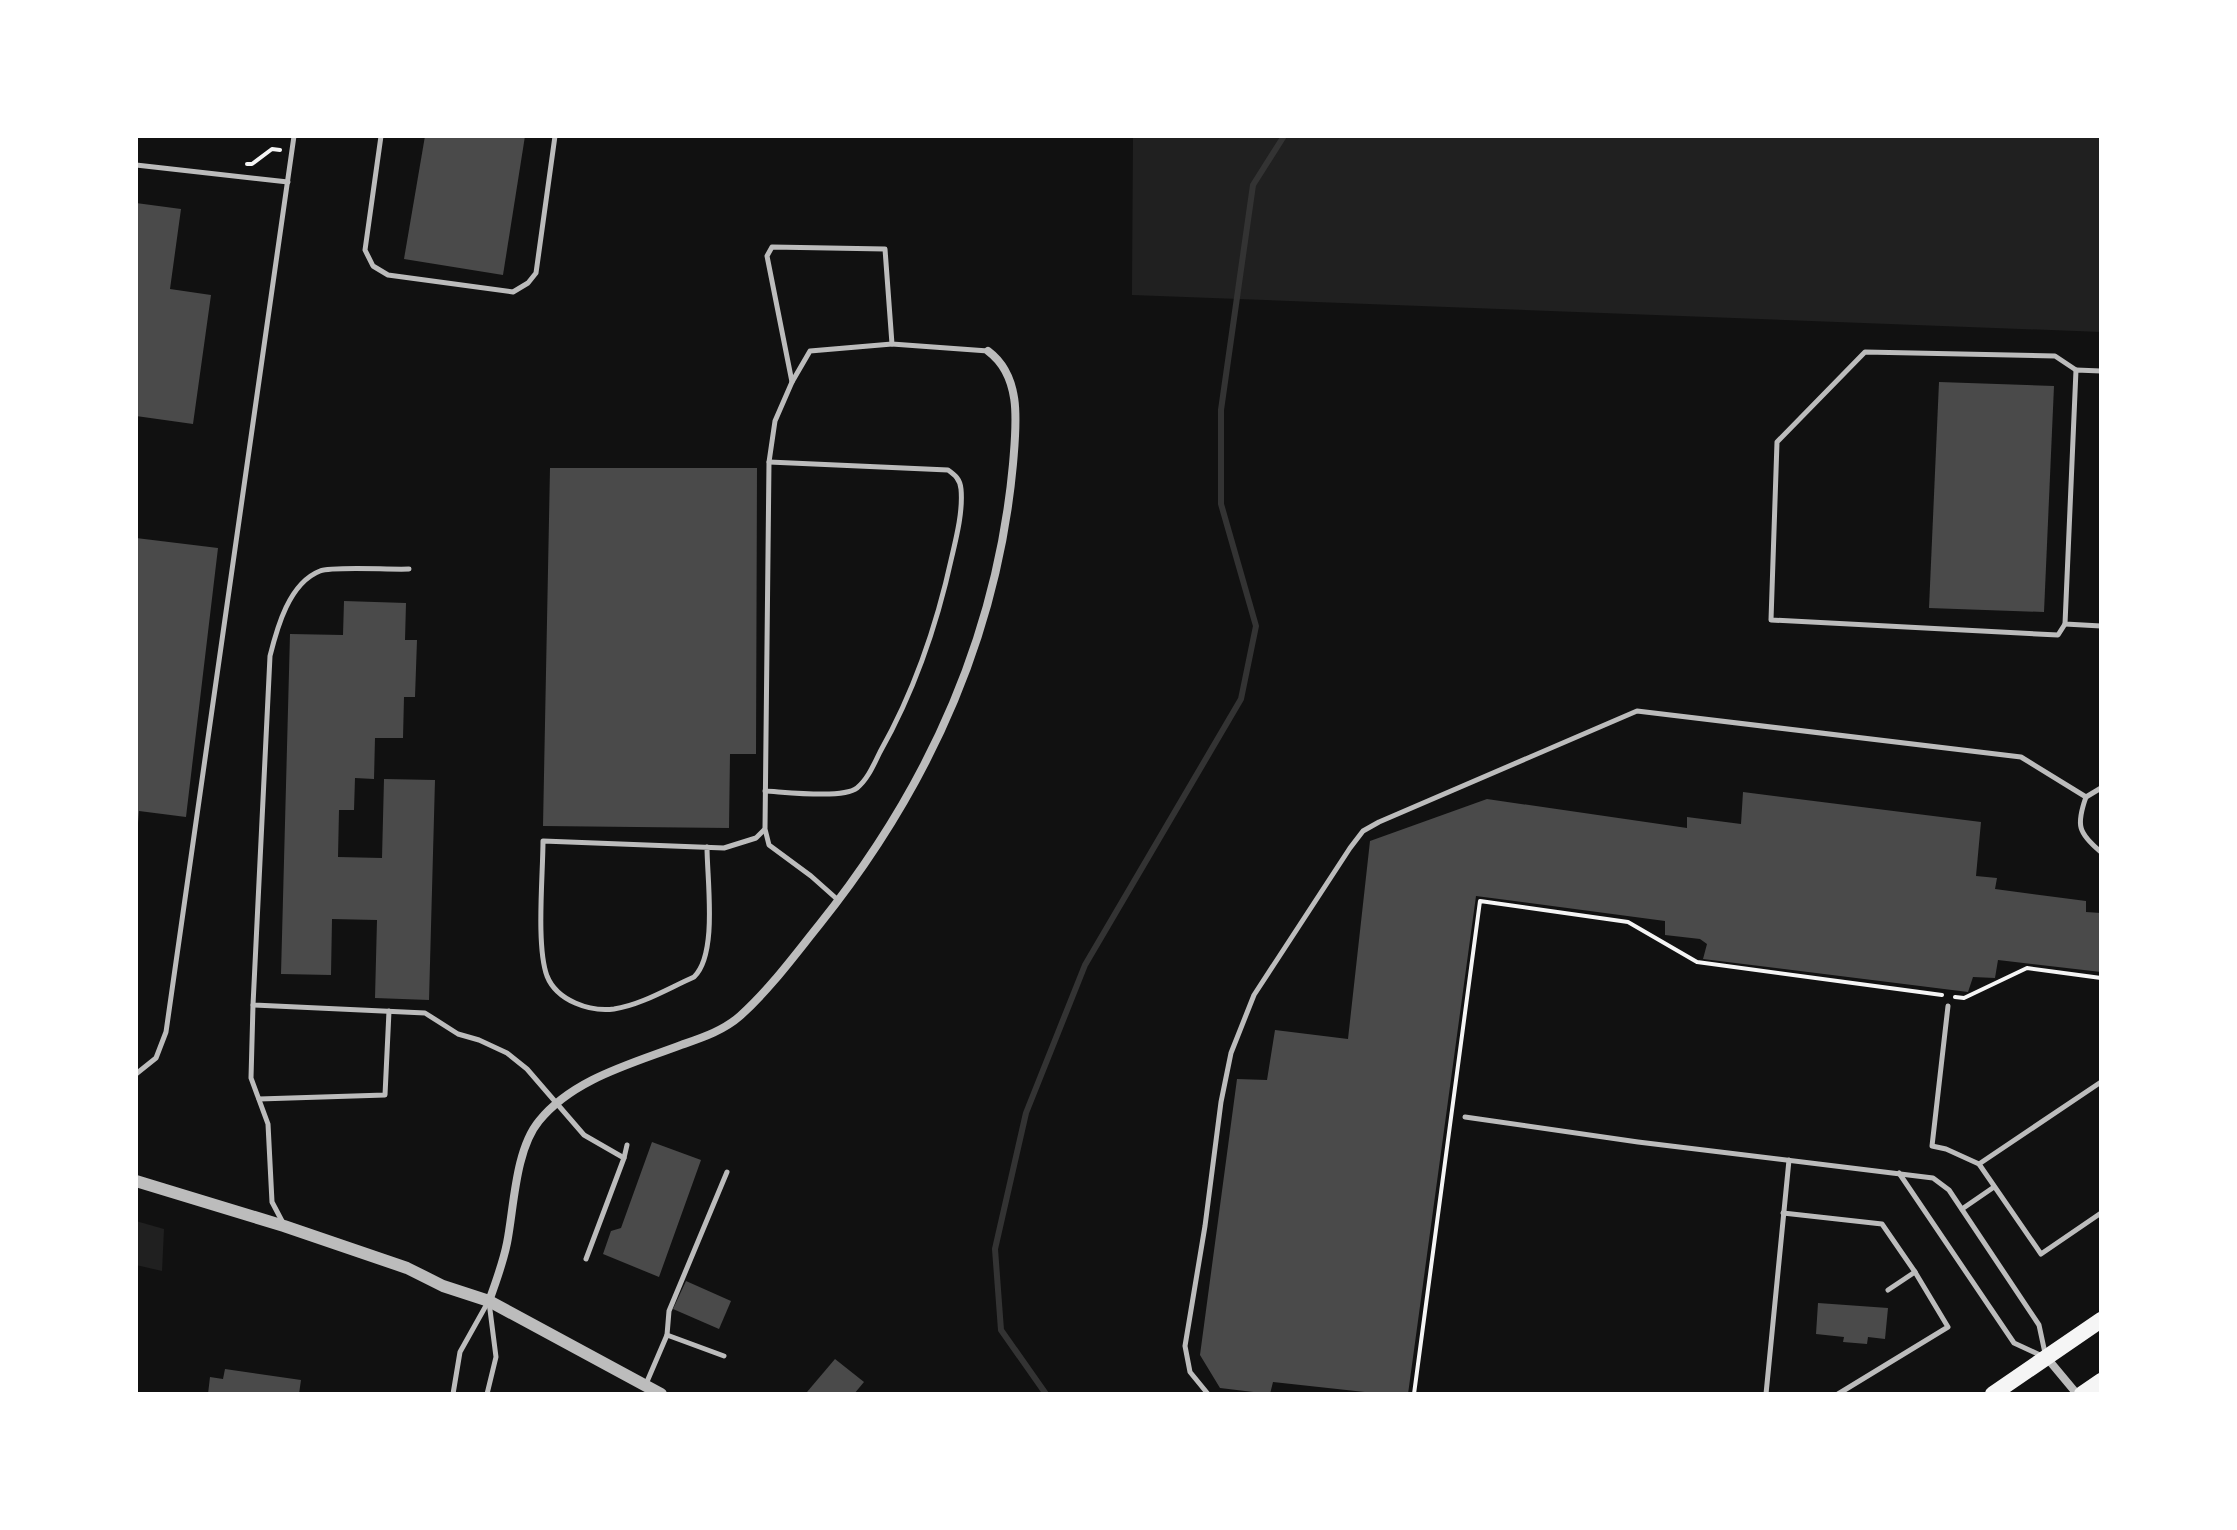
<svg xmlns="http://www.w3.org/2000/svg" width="2237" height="1530" font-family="'PT Sans',sans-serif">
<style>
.green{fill:#202020}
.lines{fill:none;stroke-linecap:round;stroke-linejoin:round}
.stream{stroke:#333;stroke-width:6}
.building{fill:#4a4a4a}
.path{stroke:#f5f5f5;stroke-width:4}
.service{stroke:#bcbcbc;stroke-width:5}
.minor{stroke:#bcbcbc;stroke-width:8}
.tertiary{stroke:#bcbcbc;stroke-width:12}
.primary{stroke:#f5f5f5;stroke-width:16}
</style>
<rect width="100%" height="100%" fill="#111"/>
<g class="green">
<path d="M 1133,136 L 2101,136 L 2101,332 L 1132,295 Z"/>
<path d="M 136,1221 L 164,1229 L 162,1271 L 136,1265 Z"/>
</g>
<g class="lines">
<path class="stream" d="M 1046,1394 L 1001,1330 L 995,1249 L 1026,1113 L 1085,965 L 1241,699 L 1256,626 L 1221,504 L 1221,410 L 1253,185 L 1284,136"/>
</g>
<g class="building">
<path d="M 425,136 L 525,136 L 503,275 L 404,259 Z"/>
<path d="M 136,203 L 181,209 L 170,289 L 211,295 L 193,424 L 136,416 Z"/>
<path d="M 1939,382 L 2054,386 L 2044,612 L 1929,608 Z"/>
<path d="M 550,468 L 757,468 L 756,754 L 730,754 L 729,828 L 543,826 Z"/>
<path d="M 136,538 L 218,548 L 186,817 L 139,811 L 138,823 Z"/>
<path d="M 344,601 L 406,603 L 405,640 L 417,640 L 415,697 L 404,697 L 403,738 L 375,738 L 374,779 L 355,778 L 354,810 L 339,810 L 338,857 L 382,858 L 384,779 L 435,780 L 429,1000 L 375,998 L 377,920 L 332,919 L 331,975 L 281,974 L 290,634 L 343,635 Z"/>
<path d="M 1743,792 L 1981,822 L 1976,876 L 1997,878 L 1995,889 L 2086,901 L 2086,912 L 2101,913 L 2101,972 L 1998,960 L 1995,978 L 1973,977 L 1968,992 L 1703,959 L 1707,944 L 1700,939 L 1665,935 L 1665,921 L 1476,896 L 1408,1394 L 1383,1394 L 1273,1382 L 1270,1394 L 1220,1388 L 1200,1355 L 1237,1079 L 1267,1080 L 1275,1030 L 1348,1039 L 1370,841 L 1487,799 L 1687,828 L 1687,817 L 1741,824 Z"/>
<path d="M 652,1142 L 701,1160 L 659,1277 L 603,1254 L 611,1231 L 621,1228 Z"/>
<path d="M 686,1281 L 731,1301 L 719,1329 L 673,1309 Z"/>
<path d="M 1818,1303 L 1888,1308 L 1885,1339 L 1868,1337 L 1867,1344 L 1843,1342 L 1844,1337 L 1816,1334 Z"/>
<path d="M 835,1359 L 864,1382 L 854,1394 L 809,1394 L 807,1392 Z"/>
<path d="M 225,1369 L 301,1380 L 299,1394 L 208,1394 L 210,1377 L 223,1379 Z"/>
</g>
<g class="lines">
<g class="path">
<path d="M 247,164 L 252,164 L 272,149 L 280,150"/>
<path d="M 1955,997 L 1964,998 L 2027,968 L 2101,978"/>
<path d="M 1414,1394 L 1480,901 L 1628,922 L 1697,962 L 1942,995"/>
</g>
<g class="service">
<path d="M 381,136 L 365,250 L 373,266 L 388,275 L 513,292 L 528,283 L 536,273 L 555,136"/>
<path d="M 136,165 L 288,182"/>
<path d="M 2101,371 L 2076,370 L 2065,624 L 2101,626"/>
<path d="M 792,382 L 810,351 L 892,344"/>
<path d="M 409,569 C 391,570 332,566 320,571 C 289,583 277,628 270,656 L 253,1005 L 425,1013 L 458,1034 L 479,1040 L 507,1053 L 527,1069 L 584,1135 L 624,1158 L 586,1259"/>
<path d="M 2065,624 L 2058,635 L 1771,620 L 1777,442 L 1865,352 L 2055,356 L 2076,370"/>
<path d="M 765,791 C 785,792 843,799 857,788 C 868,779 874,764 880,752 C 915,690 937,625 952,556 C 957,535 963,510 961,489 C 960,479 955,475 948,470 L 769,462"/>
<path d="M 2086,797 C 2076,825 2078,833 2101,852"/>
<path d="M 707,847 C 707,880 718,954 694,977 C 669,988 641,1005 614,1009 C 590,1012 557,1001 547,976 C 536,946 543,875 543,841 L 724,848 L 756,838 L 764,830"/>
<path d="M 838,900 L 811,876 L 769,845 L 765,829 L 769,462 L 775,421 L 792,382 L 767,256 L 772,247 L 885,249 L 892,344 L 988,351"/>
<path d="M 253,1005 L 251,1078 L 268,1124 L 272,1202 L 282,1221"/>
<path d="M 1948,1006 L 1932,1146 L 1946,1149 L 1979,1164"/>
<path d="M 136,1074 L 156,1058 L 166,1032 L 294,136"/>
<path d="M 2101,1082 L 1979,1164 L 2041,1254 L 2101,1213"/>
<path d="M 259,1099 L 385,1095 L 389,1011"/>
<path d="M 1465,1117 L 1638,1142 L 1933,1178 L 1949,1190 L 2039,1325 L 2045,1353"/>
<path d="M 624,1158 L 627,1145"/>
<path d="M 1899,1173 L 2014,1343 L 2040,1355"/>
<path d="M 1962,1209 L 1994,1187"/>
<path d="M 1783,1213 L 1882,1224 L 1915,1272 L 1948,1327 L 1838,1394"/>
<path d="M 1888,1290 L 1915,1272"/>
<path d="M 667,1335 L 669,1311 L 727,1172"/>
<path d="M 646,1384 L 667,1335 L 724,1356"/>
<path d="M 453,1394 L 460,1352 L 488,1302"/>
<path d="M 487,1394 L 496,1357 L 489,1302"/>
<path d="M 1208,1394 L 1190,1372 L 1185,1346 L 1205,1226 L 1221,1102 L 1231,1053 L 1254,995 L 1350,848 L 1363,831 L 1379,822 L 1637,711 L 2021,757 L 2086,797 L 2101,788"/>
<path d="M 1766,1394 L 1789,1160"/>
</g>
<g class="minor">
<path d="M 489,1301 C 496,1282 503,1263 507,1243 C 514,1208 515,1150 539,1121 C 573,1079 631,1064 681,1045 C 701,1038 723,1031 740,1016 C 770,989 794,956 819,925 C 928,789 997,638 1013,464 C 1016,426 1023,377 988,351"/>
<path d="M 2047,1358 L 2077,1394"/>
</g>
<path class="tertiary" d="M 136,1181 L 284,1226 L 407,1268 L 443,1286 L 489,1301 L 661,1394"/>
<g class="primary">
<path d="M 1993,1394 L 2101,1320"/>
<path d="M 2082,1394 L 2101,1381"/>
</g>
</g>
<rect width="2237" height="1530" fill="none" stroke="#ffffff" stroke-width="276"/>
</svg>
